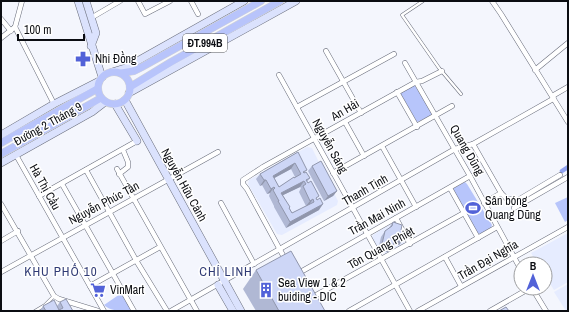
<svg xmlns="http://www.w3.org/2000/svg" width="569" height="312" font-family="'Archivo Narrow',sans-serif">
<style>
.built{fill:#e6ecff}
.green{fill:#b7c5fb}
.lines{fill:none;stroke-linecap:round;stroke-linejoin:round}
.canal{stroke:#91a3f0;stroke-width:4.5}
.lane-casing{stroke:#6a6e7c;stroke-width:3.5}
.street-casing{stroke:#6a6e7c;stroke-width:5.5}
.secondary-casing{stroke:#6a6e7c;stroke-width:8}
.primary-casing{stroke:#d3d3d4;stroke-width:8}
.lane{stroke:#fff;stroke-width:2.5}
.street{stroke:#fff;stroke-width:4.5}
.secondary{stroke:#dbe2fd;stroke-width:7}
.primary{stroke:#b8c4fb;stroke-width:7}
.wall{fill:#b0b8d4;fill-rule:evenodd}
.shaded-wall{fill:#9096ac}
.building{fill:#cdd6f6;stroke:#9096ac;fill-rule:evenodd}
.labels{text-anchor:middle;stroke-width:3;stroke-linejoin:round;paint-order:stroke}
.shield{fill:#fff;stroke:#545659;stroke-width:1}
.shield-label{font-size:11px;font-weight:bold;fill:#0b0d12}
.poi-label{font-size:12px;fill:#0b0d12;stroke:#fff;text-anchor:start}
.street-label{font-size:12px;fill:#0b0d12;stroke:#fff}
.neighbourhood-label{font-size:13px;letter-spacing:1px;fill:#303b75;stroke:#fff}
</style>
<rect width="100%" height="100%" fill="#f4f6fd"/>
<g class="built">
<path d="M 307,147 L 312,148 L 338,201 L 337,205 L 282,235 L 277,234 L 248,184 L 249,180 Z"/>
<path d="M 392,223 L 395,225 L 404,240 L 404,244 L 386,254 L 379,251 L 372,238 L 373,235 Z"/>
<path d="M 568,233 L 568,282 L 554,290 L 545,276 L 545,264 L 538,264 L 531,253 Z"/>
<path d="M 568,284 L 568,311 L 566,311 L 554,292 Z"/>
</g>
<g class="green">
<path d="M 414,84 L 431,112 L 431,116 L 417,122 L 400,93 Z"/>
<path d="M 465,182 L 467,184 L 492,225 L 491,228 L 481,234 L 477,233 L 454,192 L 454,188 Z"/>
<path d="M 568,197 L 568,220 L 565,222 L 555,203 Z"/>
<path d="M 123,292 L 134,311 C 123,311 111,312 104,305 Z"/>
</g>
<g class="lines">
<path class="canal" d="M 562,171 L 568,167"/>
<g class="lane-casing">
<g id="lane">
<path d="M 423,1 L 402,15 L 439,68 L 461,94"/>
<path d="M 35,311 L 45,305 L 54,296"/>
</g>
</g>
<g class="street-casing">
<g id="street">
<path d="M 138,1 L 145,14 L 170,1"/>
<path d="M 191,1 L 198,14"/>
<path d="M 492,1 L 501,14 L 568,122"/>
<path d="M 91,18 L 120,1"/>
<path d="M 1,19 L 11,31"/>
<path d="M 15,27 L 54,104"/>
<path d="M 1,38 L 15,27 L 22,1"/>
<path d="M 326,51 L 361,113"/>
<path d="M 405,63 L 470,176 L 521,270"/>
<path d="M 535,70 L 568,43"/>
<path d="M 279,75 L 410,311"/>
<path d="M 397,92 L 417,127"/>
<path d="M 297,107 L 394,54"/>
<path d="M 345,122 L 364,156"/>
<path d="M 473,144 L 501,193 L 507,199 L 518,200 L 560,175"/>
<path d="M 382,146 L 416,207"/>
<path d="M 16,155 L 104,311"/>
<path d="M 117,169 L 197,311"/>
<path d="M 86,170 L 137,262 L 167,311"/>
<path d="M 333,173 L 452,106"/>
<path d="M 119,174 L 128,167 L 128,162 L 123,150"/>
<path d="M 62,184 L 134,311"/>
<path d="M 450,188 L 478,238"/>
<path d="M 39,196 L 137,141"/>
<path d="M 221,203 L 254,264"/>
<path d="M 484,203 L 501,193"/>
<path d="M 1,204 L 54,296 L 59,299 L 98,311"/>
<path d="M 514,208 L 568,177"/>
<path d="M 396,218 L 410,244"/>
<path d="M 1,241 L 18,231"/>
<path d="M 445,257 L 461,286"/>
<path d="M 285,259 L 247,189 L 243,184 L 243,180 L 263,167 L 416,82 L 422,81 L 442,71"/>
<path d="M 1,272 L 218,152"/>
<path d="M 297,274 L 470,176"/>
<path d="M 90,286 L 160,247"/>
<path d="M 532,288 L 546,311"/>
<path d="M 311,298 L 464,213"/>
<path d="M 171,311 L 455,149 L 473,144 L 553,99 L 554,95 L 568,87"/>
<path d="M 349,311 L 497,227"/>
<path d="M 418,311 L 568,227"/>
<path d="M 490,311 L 530,288"/>
</g>
</g>
<g class="secondary-casing">
<g id="secondary">
<path d="M 78,1 L 102,77"/>
<path d="M 86,1 L 96,33 L 91,46"/>
<path d="M 112,72 L 125,68 L 244,1"/>
<path d="M 129,93 L 296,1"/>
<path d="M 125,100 L 241,311"/>
<path d="M 115,104 L 137,141"/>
<path d="M 1,135 L 54,104 L 99,81"/>
<path d="M 1,163 L 92,112 L 105,102"/>
<path d="M 218,285 L 233,311"/>
</g>
</g>
<g class="primary-casing">
<g id="primary">
<circle cx="114" cy="88" r="16"/>
<path d="M 121,73 L 134,71 L 142,67 L 261,1"/>
<path d="M 130,87 L 171,62 L 280,1"/>
<path d="M 1,143 L 97,89"/>
<path d="M 1,154 L 101,98"/>
</g>
</g>
<use href="#lane" class="lane"/>
<use href="#street" class="street"/>
<use href="#secondary" class="secondary"/>
<use href="#primary" class="primary"/>
</g>
<g class="wall">
<path d="M 298,152 L 305,172 L 310,178 L 307,182 L 317,200 L 319,210 L 286,228 L 274,207 L 274,206 L 269,196 L 270,193 L 267,194 L 262,185 L 260,186 L 256,179 L 260,174 ZM 291,169 L 295,177 L 279,187 L 274,178 ZM 300,187 L 301,188 L 299,192 L 306,206 L 292,213 L 283,195 Z"/>
<path d="M 312,166 L 337,191 L 333,196 L 324,201 L 308,171 Z"/>
<path d="M 393,222 L 401,230 L 403,240 L 399,245 L 393,244 L 393,246 L 389,252 L 378,250 L 381,237 L 385,231 L 389,228 Z"/>
<path d="M 256,270 L 325,311 L 256,311 L 243,289 Z"/>
<path d="M 60,302 L 73,311 L 40,311 L 43,306 L 57,306 Z"/>
</g>
<g class="shaded-wall">
<path d="M 295,163 L 291,169 L 269,181 L 273,176 Z"/>
<path d="M 264,180 L 266,180 L 262,185 L 260,186 Z"/>
<path d="M 304,181 L 300,187 L 277,198 L 281,193 Z"/>
<path d="M 274,187 L 270,193 L 267,194 L 271,189 Z"/>
<path d="M 337,191 L 333,196 L 324,201 L 328,196 Z"/>
<path d="M 313,199 L 309,205 L 306,206 L 310,201 Z"/>
<path d="M 323,204 L 319,210 L 286,228 L 290,222 Z"/>
<path d="M 395,238 L 403,240 L 399,245 L 391,244 Z"/>
<path d="M 382,244 L 393,246 L 389,252 L 378,250 Z"/>
</g>
<g class="building">
<path d="M 298,152 L 307,170 L 303,172 L 304,173 L 306,172 L 310,178 L 306,180 L 308,183 L 311,181 L 319,196 L 316,198 L 317,200 L 320,198 L 323,204 L 290,222 L 278,201 L 279,201 L 273,190 L 275,188 L 274,187 L 271,189 L 266,180 L 264,180 L 260,174 ZM 295,163 L 301,174 L 294,178 L 294,177 L 279,187 L 273,176 ZM 304,181 L 306,184 L 303,186 L 310,201 L 313,199 L 314,202 L 292,213 L 289,208 L 290,207 L 281,193 Z"/>
<path d="M 321,161 L 337,191 L 328,196 L 312,166 Z"/>
<path d="M 393,222 L 402,225 L 401,230 L 405,232 L 403,240 L 395,238 L 393,246 L 382,244 L 385,231 L 392,226 Z"/>
<path d="M 291,251 L 325,311 L 279,311 L 256,270 Z"/>
<path d="M 66,299 L 73,311 L 46,311 L 43,306 L 54,300 L 59,310 L 63,308 L 60,302 Z"/>
<path d="M 506,307 L 509,311 L 499,311 Z"/>
</g>
<defs>
<g id="pharmacy-bare" transform="scale(1.2)"><path d="M-2-6h4v4h4v4h-4v4h-4v-4h-4v-4h4Z" fill="#5262d8" stroke="#fff" stroke-width="2.5" paint-order="stroke"/></g>
<g id="stadium-bare" transform="scale(1.2)"><path d="M0-5a6.5 5 0 1 0 0 10a6.5 5 0 1 0 0-10ZM-3.5-1.8h7v3.6h-7Z" fill="#5262d8" stroke="#fff" stroke-width="2.5" paint-order="stroke"/></g>
<g id="supermarket-bare" transform="scale(1.2)"><path d="M-6-5.5h2.5l.6 2H6L4.5 2H-2.5L-4.4-4H-6ZM-1.5 3.2a1.3 1.3 0 1 0 .1 0ZM3 3.2a1.3 1.3 0 1 0 .1 0Z" fill="#5262d8" stroke="#fff" stroke-width="2.5" paint-order="stroke"/></g>
<g id="building-bare" transform="scale(1.2)"><path d="M-4-6H4V6H1V3H-1V6H-4ZM-2.5-4.3h1.7v1.8h-1.7ZM.8-4.3h1.7v1.8H.8ZM-2.5-1h1.7V.8h-1.7ZM.8-1h1.7V.8H.8Z" fill="#5262d8" stroke="#fff" stroke-width="2.5" paint-order="stroke"/></g>
</defs>
<g fill-rule="evenodd">
<use href="#pharmacy-bare" x="83" y="59"/>
<use href="#stadium-bare" x="473" y="208"/>
<use href="#supermarket-bare" x="98" y="290"/>
<use href="#building-bare" x="266" y="290"/>
</g>
<g class="labels">
<rect class="shield" x="183" y="34" width="44" height="18" rx="3"/>
<g class="shield-label">
<text x="205" y="47">ĐT.994B</text>
</g>
<g class="poi-label">
<text x="95" y="63">Nhi Đồng</text>
<text x="485" y="205">Sân bóng<tspan x="485" dy="14">Quang Dũng</tspan></text>
<text x="278" y="287">Sea View 1 &amp; 2<tspan x="278" dy="14">buiding - DIC</tspan></text>
<text x="110" y="294">VinMart</text>
</g>
<g class="street-label">
<text transform="translate(345 110) rotate(-30)" y="4">An Hải</text>
<text transform="translate(48 124) rotate(-29)" y="4">Đường 2 Tháng 9</text>
<text transform="translate(330 146) rotate(61)" y="4">Nguyễn Sáng</text>
<text transform="translate(467 150) rotate(60)" y="4">Quang Dũng</text>
<text transform="translate(184 185) rotate(61)" y="4">Nguyễn Hữu Cảnh</text>
<text transform="translate(45 187) rotate(61)" y="4">Hà Thị Cầu</text>
<text transform="translate(365 190) rotate(-30)" y="4">Thanh Tịnh</text>
<text transform="translate(104 203) rotate(-28)" y="4">Nguyễn Phúc Tần</text>
<text transform="translate(377 217) rotate(-29)" y="4">Trần Mai Ninh</text>
<text transform="translate(381 248) rotate(-29)" y="4">Tôn Quang Phiệt</text>
<text transform="translate(488 260) rotate(-30)" y="4">Trần Đại Nghĩa</text>
</g>
<g class="neighbourhood-label">
<text x="61" y="276">KHU PHỐ 10</text>
<text x="226" y="276">CHÍ LINH</text>
</g>
</g>
<rect width="569" height="312" fill="none" stroke="#0b0d12" stroke-width="4"/>
<g transform="translate(533 276)"><circle r="19" fill="#ffffff" stroke="#9d9ea0"/>
<path d="M0-3L7 15L0 10L-7 15Z" fill="#5262d8"/>
<text y="-6" font-size="11" font-weight="bold" text-anchor="middle" fill="#0b0d12">B</text>
</g>
<path d="M18 34v6h66v-6" fill="none" stroke="#0b0d12" stroke-width="2"/>
<text x="24" y="34" font-size="12" fill="#0b0d12" stroke="#ffffff" stroke-width="3" paint-order="stroke">100 m</text>
</svg>
